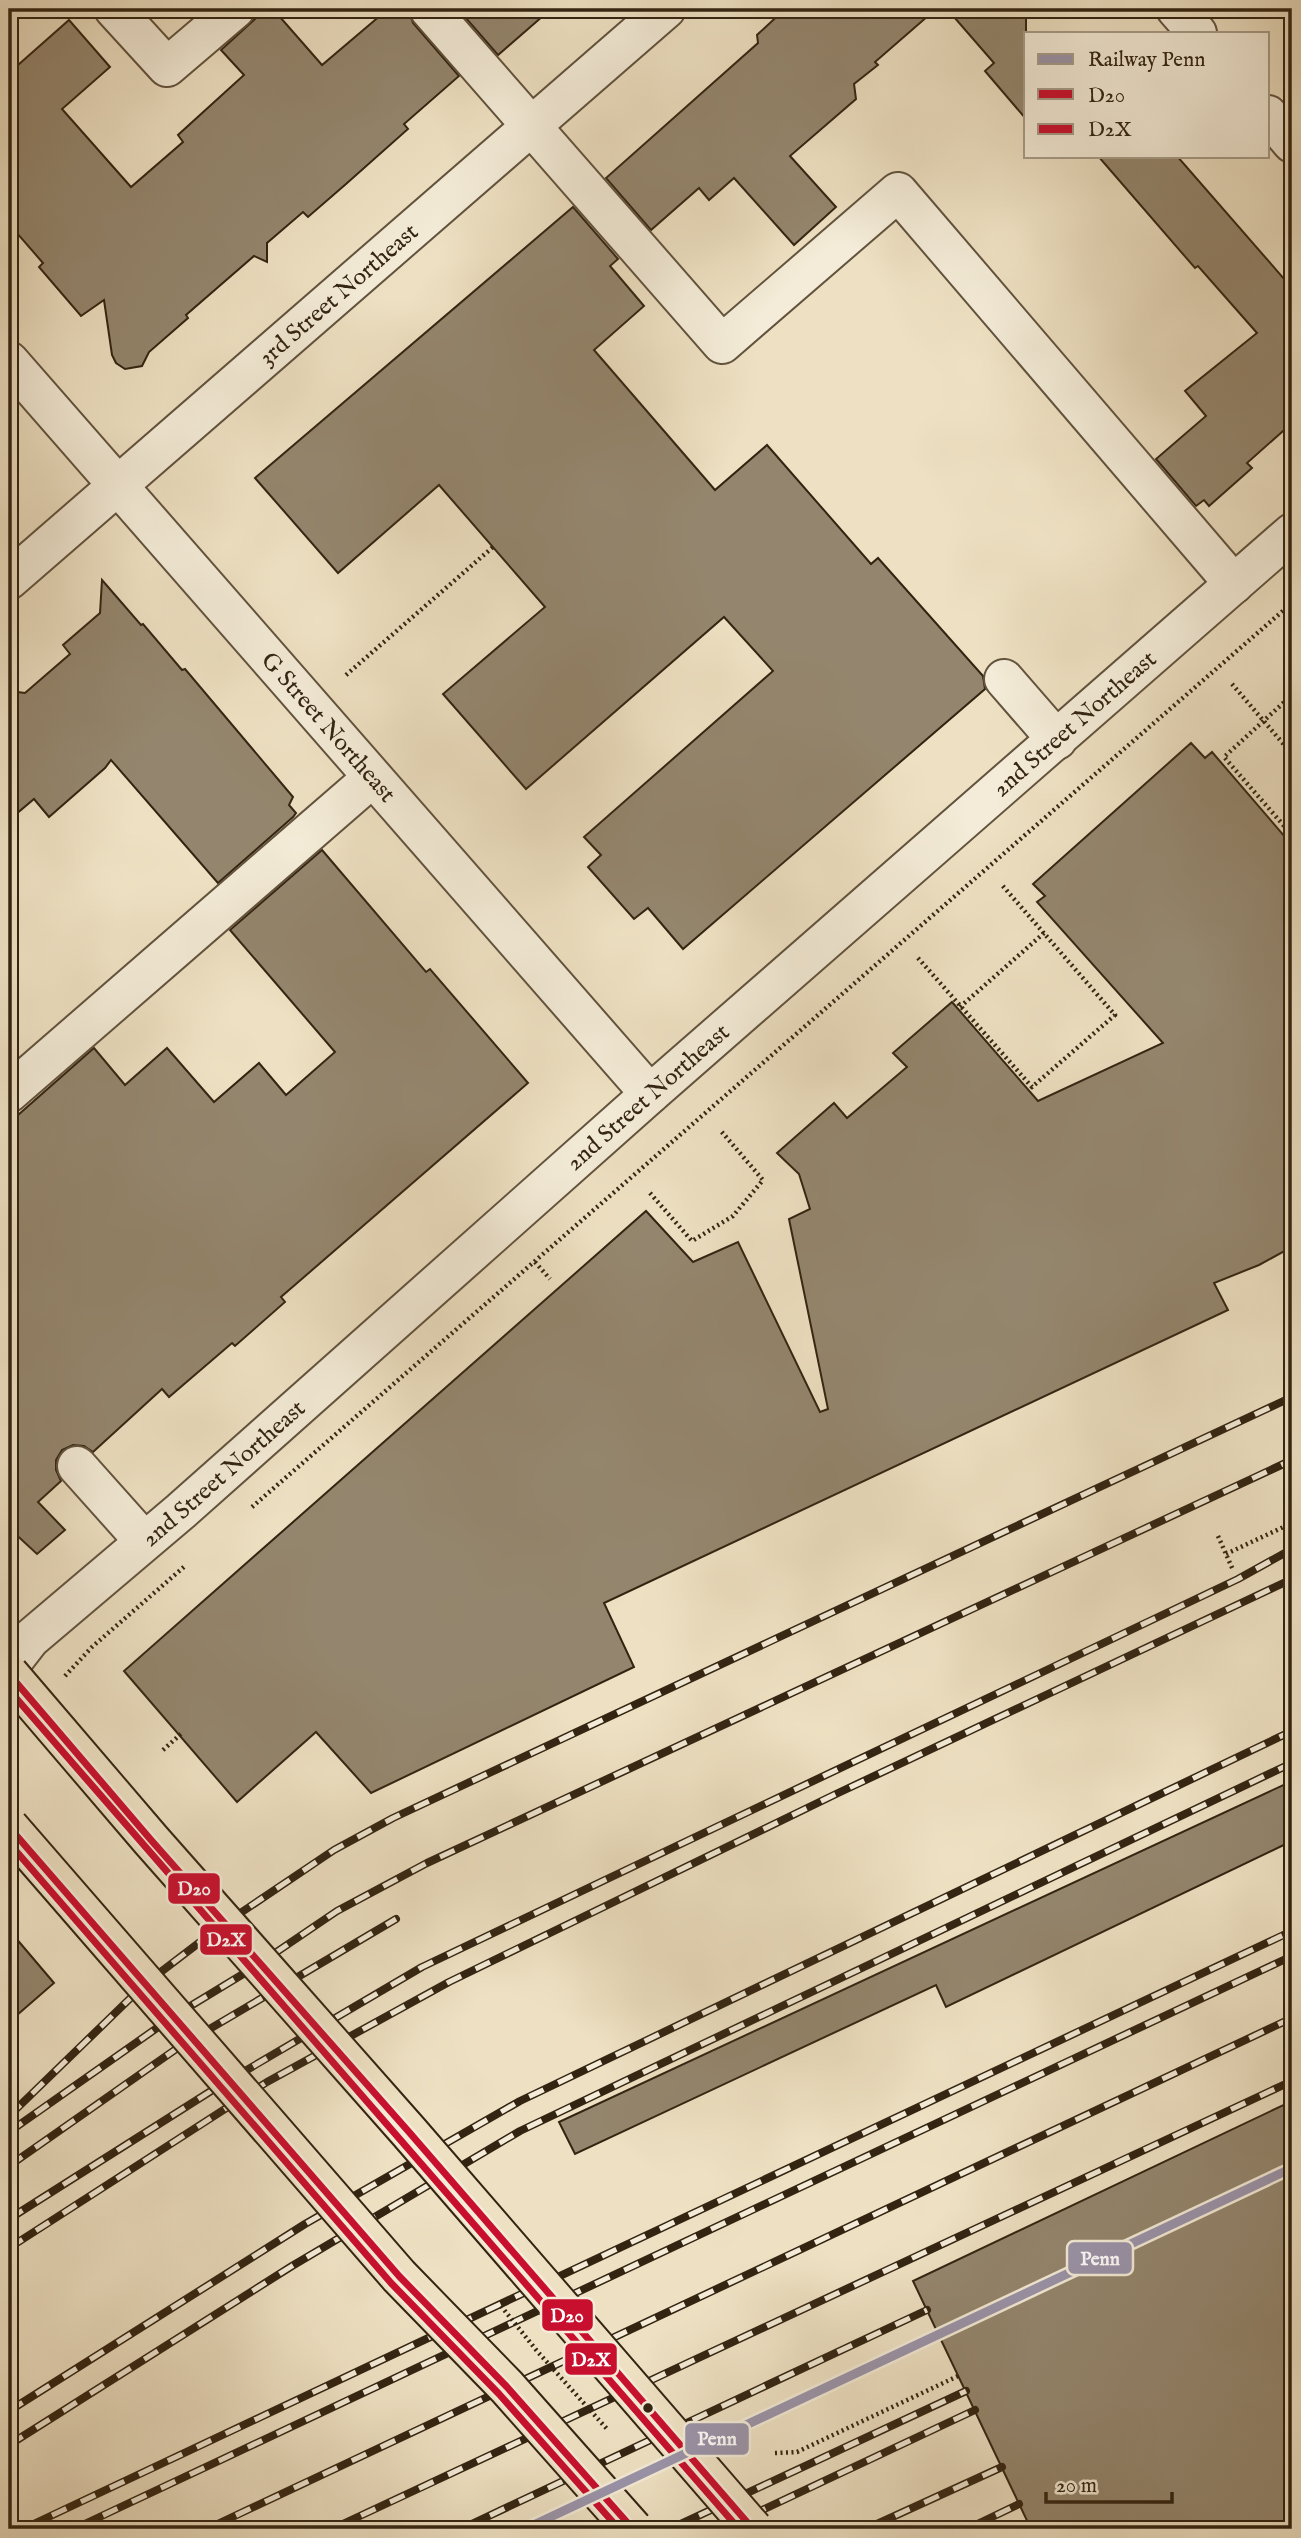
<svg xmlns="http://www.w3.org/2000/svg" width="1301" height="2538" font-family="'IM FELL English',serif">
<style>
.building{fill:#94866e;stroke:#332412;stroke-width:2}
.lines{fill:none;stroke-linecap:round;stroke-linejoin:round}
.minor-casing{stroke:#62533e;stroke-width:42}
.path{stroke:#332412;stroke-width:4.5;stroke-dasharray:2 3.5;stroke-linecap:butt}
.minor{stroke:#f4ecd8;stroke-width:38}
.rail-casing{stroke:#332412;stroke-width:8}
.rail{stroke:#f4ecd8;stroke-width:5;stroke-dasharray:16;stroke-linecap:butt}
.major-bridge-casing{stroke:#332412;stroke-width:42;stroke-linecap:butt}
.path-bridge{stroke:#332412;stroke-width:4.5;stroke-dasharray:2 3.5;stroke-linecap:butt}
.major-bridge{stroke:#eee1c3;stroke-width:38}
.bus-1-casing{stroke:#f4ecd8;stroke-width:12}
.bus-2-casing{stroke:#f4ecd8;stroke-width:12}
.bus-1{stroke:#c8102e;stroke-width:7}
.bus-2{stroke:#c8102e;stroke-width:7}
.rail-1-casing{stroke:#f4ecd8;stroke-width:14}
.rail-1{stroke:#9a94aa;stroke-width:9}
.bus-dot{fill:#332412;stroke:#f4ecd8;stroke-width:2.5}
.labels{text-anchor:middle;stroke-width:5;stroke-linejoin:round;paint-order:stroke}
.street-label{font-size:24px;fill:#332412;stroke:#f4ecd8}
.line-badge{stroke:#f4ecd8;stroke-width:2.5}
.badge-label{font-size:19px;text-anchor:middle;font-weight:bold;fill:#fff}
</style>
<rect width="100%" height="100%" fill="#eee1c3"/>
<filter id="stains"><feTurbulence type="fractalNoise" baseFrequency=".00286" numOctaves="4"/><feColorMatrix values="0 0 0 0 .2 0 0 0 0 .09 0 0 0 0 .02 0 0 0 .5 -.17"/></filter>
<radialGradient id="worn" r=".72"><stop offset=".6" stop-color="#630" stop-opacity="0"/><stop offset="1" stop-color="#630" stop-opacity=".3"/></radialGradient>
<g class="building">
<path d="M 266,9 L 273,9 L 322,65 L 388,9 L 408,9 L 413,23 L 459,76 L 404,124 L 408,129 L 346,184 L 308,217 L 303,212 L 267,243 L 267,262 L 254,256 L 186,315 L 188,318 L 149,352 L 142,366 L 125,369 L 116,363 L 112,355 L 104,300 L 81,316 L 39,267 L 43,263 L 9,224 L 9,73 L 69,20 L 110,67 L 62,109 L 131,187 L 183,142 L 178,135 L 244,75 L 221,50 Z"/>
<path d="M 458,9 L 551,9 L 498,55 Z"/>
<path d="M 785,9 L 936,9 L 875,62 L 878,65 L 854,84 L 856,99 L 790,156 L 836,207 L 794,245 L 734,178 L 709,200 L 699,188 L 651,230 L 606,178 L 758,43 L 757,35 Z"/>
<path d="M 947,9 L 1026,9 L 1026,119 L 985,71 L 994,63 Z"/>
<path d="M 1098,156 L 1177,156 L 1292,288 L 1292,423 L 1247,463 L 1252,468 L 1209,506 L 1204,500 L 1196,506 L 1156,459 L 1206,416 L 1185,391 L 1257,333 L 1198,266 L 1195,268 Z"/>
<path d="M 573,207 L 618,259 L 610,266 L 644,306 L 594,350 L 715,490 L 767,445 L 871,564 L 878,558 L 983,676 L 985,689 L 683,949 L 648,908 L 634,919 L 588,867 L 601,855 L 584,837 L 773,671 L 724,617 L 526,789 L 443,694 L 545,607 L 439,485 L 338,573 L 255,478 Z"/>
<path d="M 102,580 L 141,625 L 143,624 L 182,670 L 185,669 L 293,797 L 289,805 L 296,813 L 293,817 L 218,883 L 111,760 L 105,768 L 49,817 L 34,799 L 9,820 L 9,691 L 25,693 L 70,654 L 63,645 L 100,613 Z"/>
<path d="M 1191,743 L 1205,758 L 1212,752 L 1292,845 L 1292,1247 L 1259,1265 L 1214,1283 L 1228,1310 L 604,1603 L 634,1667 L 371,1793 L 316,1732 L 237,1802 L 124,1671 L 646,1211 L 693,1262 L 738,1242 L 820,1412 L 828,1409 L 789,1219 L 810,1209 L 799,1174 L 777,1153 L 834,1103 L 847,1118 L 907,1067 L 893,1053 L 952,1002 L 1038,1101 L 1163,1043 L 1037,902 L 1045,896 L 1033,884 Z"/>
<path d="M 322,850 L 426,972 L 430,969 L 528,1083 L 281,1297 L 285,1302 L 235,1346 L 232,1343 L 169,1397 L 162,1389 L 93,1452 L 84,1446 L 73,1445 L 62,1450 L 56,1460 L 56,1470 L 61,1481 L 38,1502 L 65,1530 L 37,1554 L 9,1528 L 9,1123 L 94,1048 L 125,1085 L 167,1048 L 214,1102 L 259,1063 L 286,1095 L 335,1052 L 230,930 Z"/>
<path d="M 1292,1781 L 1292,1841 L 946,2007 L 936,1985 L 575,2154 L 559,2122 Z"/>
<path d="M 9,1930 L 54,1983 L 9,2022 Z"/>
<path d="M 1292,2101 L 1292,2529 L 1031,2529 L 913,2281 Z"/>
</g>
<g class="lines">
<g class="minor-casing">
<g id="minor">
<path d="M 114,9 L 167,67 L 235,9"/>
<path d="M 429,9 L 722,344 L 898,192 L 1234,584"/>
<path d="M 1176,9 L 1197,33"/>
<path d="M 1268,115 L 1292,143"/>
<path id="s1" d="M 9,361 L 650,1094"/>
<path id="s2" d="M 9,580 L 666,9"/>
<path d="M 1004,679 L 1057,740"/>
<path d="M 9,1093 L 372,778"/>
<path d="M 77,1466 L 144,1541"/>
<path id="s3" d="M 9,1666 L 30,1639 L 181,1511 L 650,1094 L 1292,533"/>
</g>
</g>
<g class="path">
<path d="M 346,675 L 493,547"/>
<path d="M 1232,684 L 1292,754"/>
<path d="M 1292,695 L 1224,757 L 1292,835"/>
<path d="M 918,958 L 1032,1087 L 1115,1015 L 1002,885"/>
<path d="M 960,1007 L 1044,933"/>
<path d="M 650,1193 L 692,1241 L 733,1216 L 763,1180 L 721,1131"/>
<path d="M 535,1262 L 550,1279"/>
<path d="M 252,1507 L 1292,603"/>
<path d="M 1218,1536 L 1233,1570"/>
<path d="M 1226,1554 L 1292,1523"/>
<path d="M 65,1676 L 92,1647 L 185,1566"/>
<path d="M 163,1750 L 182,1733"/>
<path d="M 775,2453 L 797,2452 L 958,2376"/>
</g>
<use href="#minor" class="minor"/>
<g class="rail-casing">
<g id="rail">
<path d="M 9,2116 L 145,1984 L 221,1926 L 334,1850 L 393,1818 L 1292,1397"/>
<path d="M 9,2132 L 174,2016 L 253,1968 L 337,1911 L 427,1863 L 1292,1460"/>
<path d="M 9,2166 L 179,2047 L 396,1919"/>
<path d="M 9,2219 L 211,2091 L 422,1967 L 1238,1579 L 1292,1549"/>
<path d="M 9,2248 L 267,2082 L 449,1982 L 836,1794 L 1292,1579"/>
<path d="M 9,2411 L 305,2224 L 520,2101 L 1292,1731"/>
<path d="M 9,2445 L 292,2266 L 520,2131 L 1292,1763"/>
<path d="M 23,2529 L 1292,1931"/>
<path d="M 74,2529 L 1292,1956"/>
<path d="M 207,2529 L 1292,2018"/>
<path d="M 332,2529 L 1292,2081"/>
<path d="M 461,2529 L 927,2310"/>
<path d="M 670,2529 L 966,2391"/>
<path d="M 722,2529 L 975,2410"/>
<path d="M 866,2529 L 1002,2467"/>
<path d="M 967,2529 L 1019,2504"/>
</g>
</g>
<use href="#rail" class="rail"/>
<g class="major-bridge-casing">
<g id="major-bridge">
<path d="M 9,1674 L 151,1840 L 409,2132 L 753,2529"/>
<path d="M 9,1827 L 399,2276 L 507,2387 L 633,2529"/>
</g>
</g>
<path class="path-bridge" d="M 501,2306 L 537,2351 L 607,2429"/>
<use href="#major-bridge" class="major-bridge"/>
<g class="bus-1-casing">
<g id="bus-1">
<path d="M 9,1674 L 151,1840 L 409,2132 L 753,2529"/>
<path d="M 9,1827 L 399,2276 L 507,2387 L 633,2529"/>
</g>
</g>
<g class="bus-2-casing">
<g id="bus-2">
<path d="M 9,1690 L 739,2529"/>
<path d="M 9,1843 L 391,2283 L 499,2394 L 619,2529"/>
</g>
</g>
<use href="#bus-1" class="bus-1"/>
<use href="#bus-2" class="bus-2"/>
<g class="rail-1-casing">
<path id="rail-1" d="M 525,2529 L 1292,2168"/>
</g>
<use href="#rail-1" class="rail-1"/>
</g>
<circle class="bus-dot" cx="648" cy="2408" r="6"/>
<g class="labels">
<g class="street-label">
<text dy="8" stroke="none"><textPath href="#s2" startOffset="436">3rd Street Northeast</textPath></text>
<text dy="8" stroke="none"><textPath href="#s3" startOffset="1423">2nd Street Northeast</textPath></text>
<text dy="8" stroke="none"><textPath href="#s1" startOffset="486">G Street Northeast</textPath></text>
<text dy="8" stroke="none"><textPath href="#s3" startOffset="856">2nd Street Northeast</textPath></text>
<text dy="8" stroke="none"><textPath href="#s3" startOffset="289">2nd Street Northeast</textPath></text>
</g>
</g>
<g class="line-badge">
<rect x="167" y="1872" width="54" height="33" rx="7" fill="#c8102e"/>
<rect x="199" y="1923" width="54" height="33" rx="7" fill="#c8102e"/>
<rect x="1067" y="2241" width="66" height="34" rx="7" fill="#9a94aa"/>
<rect x="541" y="2298" width="53" height="34" rx="7" fill="#c8102e"/>
<rect x="564" y="2342" width="54" height="34" rx="7" fill="#c8102e"/>
<rect x="684" y="2422" width="66" height="34" rx="7" fill="#9a94aa"/>
</g>
<g class="badge-label">
<text x="194" y="1895">D20</text>
<text x="226" y="1946">D2X</text>
<text x="1100" y="2265">Penn</text>
<text x="567" y="2322">D20</text>
<text x="591" y="2366">D2X</text>
<text x="717" y="2445">Penn</text>
</g>
<rect width="1301" height="2538" fill="none" stroke="#eee1c3" stroke-width="35"/>
<rect x="10" y="10" width="1280" height="2517" fill="none" stroke="#332412" stroke-width="3.5"/>
<rect x="18" y="18" width="1266" height="2503" fill="none" stroke="#332412" stroke-width="2"/>
<rect x="1024" y="32" width="245" height="126" fill="#f4ecd8" stroke="#a79c89" stroke-width="2"/>
<rect x="1038" y="54" width="35" height="10" fill="#9a94aa" stroke="#a79c89" stroke-width="2"/>
<text x="1088" y="66" font-size="21" fill="#332412">Railway Penn</text>
<rect x="1038" y="89" width="35" height="10" fill="#c8102e" stroke="#a79c89" stroke-width="2"/>
<text x="1088" y="102" font-size="21" fill="#332412">D20</text>
<rect x="1038" y="124" width="35" height="10" fill="#c8102e" stroke="#a79c89" stroke-width="2"/>
<text x="1088" y="136" font-size="21" fill="#332412">D2X</text>
<path d="M1046 2492v10h126v-10" fill="none" stroke="#332412" stroke-width="3.5"/>
<text x="1056" y="2492" font-size="21" fill="#332412" stroke="#f4ecd8" stroke-width="5" paint-order="stroke">20 m</text>
<rect width="100%" height="100%" filter="url(#stains)"/>
<rect width="100%" height="100%" fill="url(#worn)"/>
</svg>
